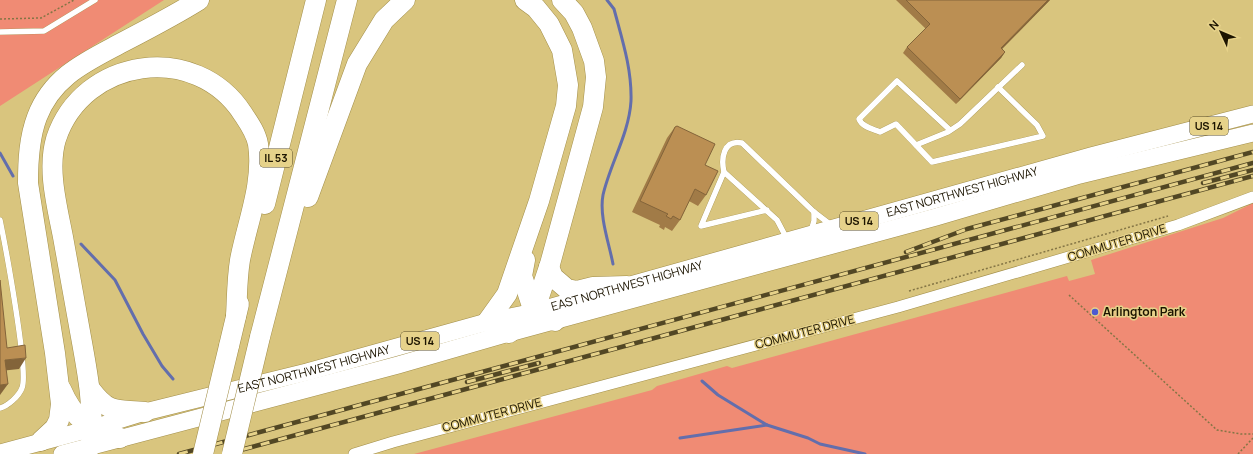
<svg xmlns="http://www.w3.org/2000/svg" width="1253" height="454" font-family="Manrope,sans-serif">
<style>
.green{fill:#f08b74}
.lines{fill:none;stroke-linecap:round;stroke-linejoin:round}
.stream{stroke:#636eac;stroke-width:3}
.lane-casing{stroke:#a28e48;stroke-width:6}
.street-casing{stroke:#a28e48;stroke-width:12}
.primary-casing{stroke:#a28e48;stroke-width:18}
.highway-casing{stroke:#a28e48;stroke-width:21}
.path{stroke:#847545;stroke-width:1.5;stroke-dasharray:2 2;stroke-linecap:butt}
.lane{stroke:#fff;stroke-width:5.5}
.street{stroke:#fff;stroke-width:11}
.primary{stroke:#fff;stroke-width:17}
.highway{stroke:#fff;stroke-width:20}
.rail-casing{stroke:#524724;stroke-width:4.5}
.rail{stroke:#e6d28a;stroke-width:3;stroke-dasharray:9;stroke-linecap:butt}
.highway-bridge-casing{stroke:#a28e48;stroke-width:21;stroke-linecap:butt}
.highway-bridge{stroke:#fff;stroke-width:20}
.wall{fill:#a17b47}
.shaded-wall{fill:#83643a}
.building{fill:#bb8f53;stroke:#83643a}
.poi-dot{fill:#4e5ad0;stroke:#e6d28a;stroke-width:1.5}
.labels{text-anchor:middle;stroke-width:3;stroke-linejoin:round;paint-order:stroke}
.shield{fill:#e6d28a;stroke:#594d29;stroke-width:1}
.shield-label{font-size:11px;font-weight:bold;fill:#1c1400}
.street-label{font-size:12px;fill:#1c1400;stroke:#e6d28a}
.poi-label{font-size:12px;font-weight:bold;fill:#1c1400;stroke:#e6d28a;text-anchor:start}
</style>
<rect width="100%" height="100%" fill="#d9c57e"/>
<g class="green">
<path d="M 0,0 L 164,0 L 0,106 Z"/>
<path d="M 1253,203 L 1253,454 L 414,454 L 652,390 L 657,386 L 727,366 L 732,368 L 1067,276 L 1069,281 L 1095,274 L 1091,260 L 1223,218 Z"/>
</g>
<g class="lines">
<g class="stream">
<path d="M 607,0 L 614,9 C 622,39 632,69 631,101 C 629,134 610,164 603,195 C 599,216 609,243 613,264"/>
<path d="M 0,153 L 13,176"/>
<path d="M 81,244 L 115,280 L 143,334 L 162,366 L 173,379"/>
<path d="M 702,381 L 718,395 L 767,425 L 808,438 L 820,444 L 865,454"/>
<path d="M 680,438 L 767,425"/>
</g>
<g class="lane-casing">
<g id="lane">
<path d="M 0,32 L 44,31 L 95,0"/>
<path d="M 950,130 L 897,81 L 859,119 C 862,127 873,129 880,132 L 896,124 L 932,162 L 1043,136 L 1037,125 L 998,87"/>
<path d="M 916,145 L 948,132 L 960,124 L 1022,65"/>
<path d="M 724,172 C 721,159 723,139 742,143 L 814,212 L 831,225"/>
<path d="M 767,210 L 701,226 L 724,172 L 777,220 L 787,239"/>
<path d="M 0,220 C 5,244 29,372 22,388 C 19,396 8,406 0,408"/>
<path d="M 811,231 L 814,221 L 814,212"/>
</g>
</g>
<g class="street-casing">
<path id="street" d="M 354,454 L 393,442 L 898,307 L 1178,225 L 1253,197"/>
</g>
<g class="primary-casing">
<g id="primary">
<path id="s1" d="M 0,453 L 93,428 L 145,412 L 307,372 L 487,322 L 534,312 L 1091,156 L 1253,114"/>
<path d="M 62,454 L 398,365 L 509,333 L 936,217 L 1076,176 L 1253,133"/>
</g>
</g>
<g class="highway-casing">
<g id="highway">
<path d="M 308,197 L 357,64 L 384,20 L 405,0"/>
<path d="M 265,204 L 316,0"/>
<path d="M 525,260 L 522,276 L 534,312 L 541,317 L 555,321"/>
<path d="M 549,267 L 553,277 L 567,289 L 577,291 L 593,287 L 627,286"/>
<path d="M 487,322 L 507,294 L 539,201 L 566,106 L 568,85 L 562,50 L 549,24 L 536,8 L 525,0"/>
<path d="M 509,333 L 534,312 L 550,264 L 593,107 L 596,77 L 594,61 L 582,28 L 574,13 L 562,0"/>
<path d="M 260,337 L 347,0"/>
<path d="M 229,346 L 239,304"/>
<path d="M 61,389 C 75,422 89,427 120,438"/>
<path d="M 91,390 C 110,415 117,409 145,412"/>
<path d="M 41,441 L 55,428 L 59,420 L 61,404 L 55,353 L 28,183 C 28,161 29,138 37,117 C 53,75 88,61 125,41 C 150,28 175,15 199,0"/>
<path d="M 91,446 C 94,408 88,375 81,337 C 75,304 69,270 63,237 C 57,206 47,169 56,139 C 83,57 196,41 243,114 C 249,123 256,133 258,144 C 264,183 247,223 240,260 C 237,278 237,298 236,316"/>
</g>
</g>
<g class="path">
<path d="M 0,19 L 41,18 L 74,0"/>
<path d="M 909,291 L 1168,216"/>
<path d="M 1069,295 L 1217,430 L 1241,434 L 1253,434"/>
<path d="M 1238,454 L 1253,438"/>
</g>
<use href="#lane" class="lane"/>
<use href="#street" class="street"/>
<use href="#primary" class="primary"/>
<use href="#highway" class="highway"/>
<g class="rail-casing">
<g id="rail">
<path d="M 1203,183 L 1253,170"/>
<path d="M 906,252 L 967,229 L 1253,152"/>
<path d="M 467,382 L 539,363"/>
<path d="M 179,454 L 1253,163"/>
<path d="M 226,454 L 1253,176"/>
</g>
</g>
<use href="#rail" class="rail"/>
<g class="highway-bridge-casing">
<g id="highway-bridge">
<path d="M 203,454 L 229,346"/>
<path d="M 232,454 L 260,337"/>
</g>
</g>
<use href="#highway-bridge" class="highway-bridge"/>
</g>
<g class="wall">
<path d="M 896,0 L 1050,0 L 1002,49 L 1005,52 L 1001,58 L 956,104 L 903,53 L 907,47 L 926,29 Z"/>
<path d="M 675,127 L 705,165 L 706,195 L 698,206 L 689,201 L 680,220 L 672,231 L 665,227 L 664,230 L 659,227 L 660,225 L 632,212 L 667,138 Z"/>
</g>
<g class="shaded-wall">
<path d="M 1048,0 L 1050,0 L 997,54 L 1001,48 Z"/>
<path d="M 1005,52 L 1001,58 L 956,104 L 960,99 Z"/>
<path d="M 26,358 L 19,369 L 0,371 L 5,360 Z"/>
<path d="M 8,384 L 0,395 L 0,385 Z"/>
</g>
<g class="building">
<path d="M 906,0 L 1048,0 L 1001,48 L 1005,52 L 960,99 L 907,47 L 930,24 Z"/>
<path d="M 677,126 L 715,144 L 705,165 L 718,171 L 706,195 L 695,189 L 680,220 L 673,216 L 671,219 L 666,216 L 668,214 L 640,201 L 675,127 Z"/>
<path d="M 0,280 L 7,348 L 25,345 L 26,358 L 5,360 L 8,384 L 0,385 Z"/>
</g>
<circle class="poi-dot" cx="1095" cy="312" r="4"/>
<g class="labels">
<g class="shield">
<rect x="1190" y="117" width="38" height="18" rx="3"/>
<rect x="260" y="149" width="32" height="18" rx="3"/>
<rect x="840" y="212" width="38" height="18" rx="3"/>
<rect x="401" y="332" width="38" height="18" rx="3"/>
</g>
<g class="shield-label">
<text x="1209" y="130">US 14</text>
<text x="276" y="162">IL 53</text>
<text x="859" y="225">US 14</text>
<text x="420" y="345">US 14</text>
</g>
<g class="street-label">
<text dy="4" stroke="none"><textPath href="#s1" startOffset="997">EAST NORTHWEST HIGHWAY</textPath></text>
<text transform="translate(1117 243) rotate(-17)" y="4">COMMUTER DRIVE</text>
<text dy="4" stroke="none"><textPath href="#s1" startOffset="649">EAST NORTHWEST HIGHWAY</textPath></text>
<text transform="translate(805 332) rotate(-15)" y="4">COMMUTER DRIVE</text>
<text dy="4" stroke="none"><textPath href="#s1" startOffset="325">EAST NORTHWEST HIGHWAY</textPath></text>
<text transform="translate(492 415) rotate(-15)" y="4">COMMUTER DRIVE</text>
</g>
<g class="poi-label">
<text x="1103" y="316">Arlington Park</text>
</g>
</g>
<g transform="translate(1221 32) rotate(314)" stroke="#e6d28a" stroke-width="3" paint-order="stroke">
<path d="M0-3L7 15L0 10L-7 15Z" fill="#1c1400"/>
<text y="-6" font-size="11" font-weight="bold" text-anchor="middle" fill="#1c1400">N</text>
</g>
</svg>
